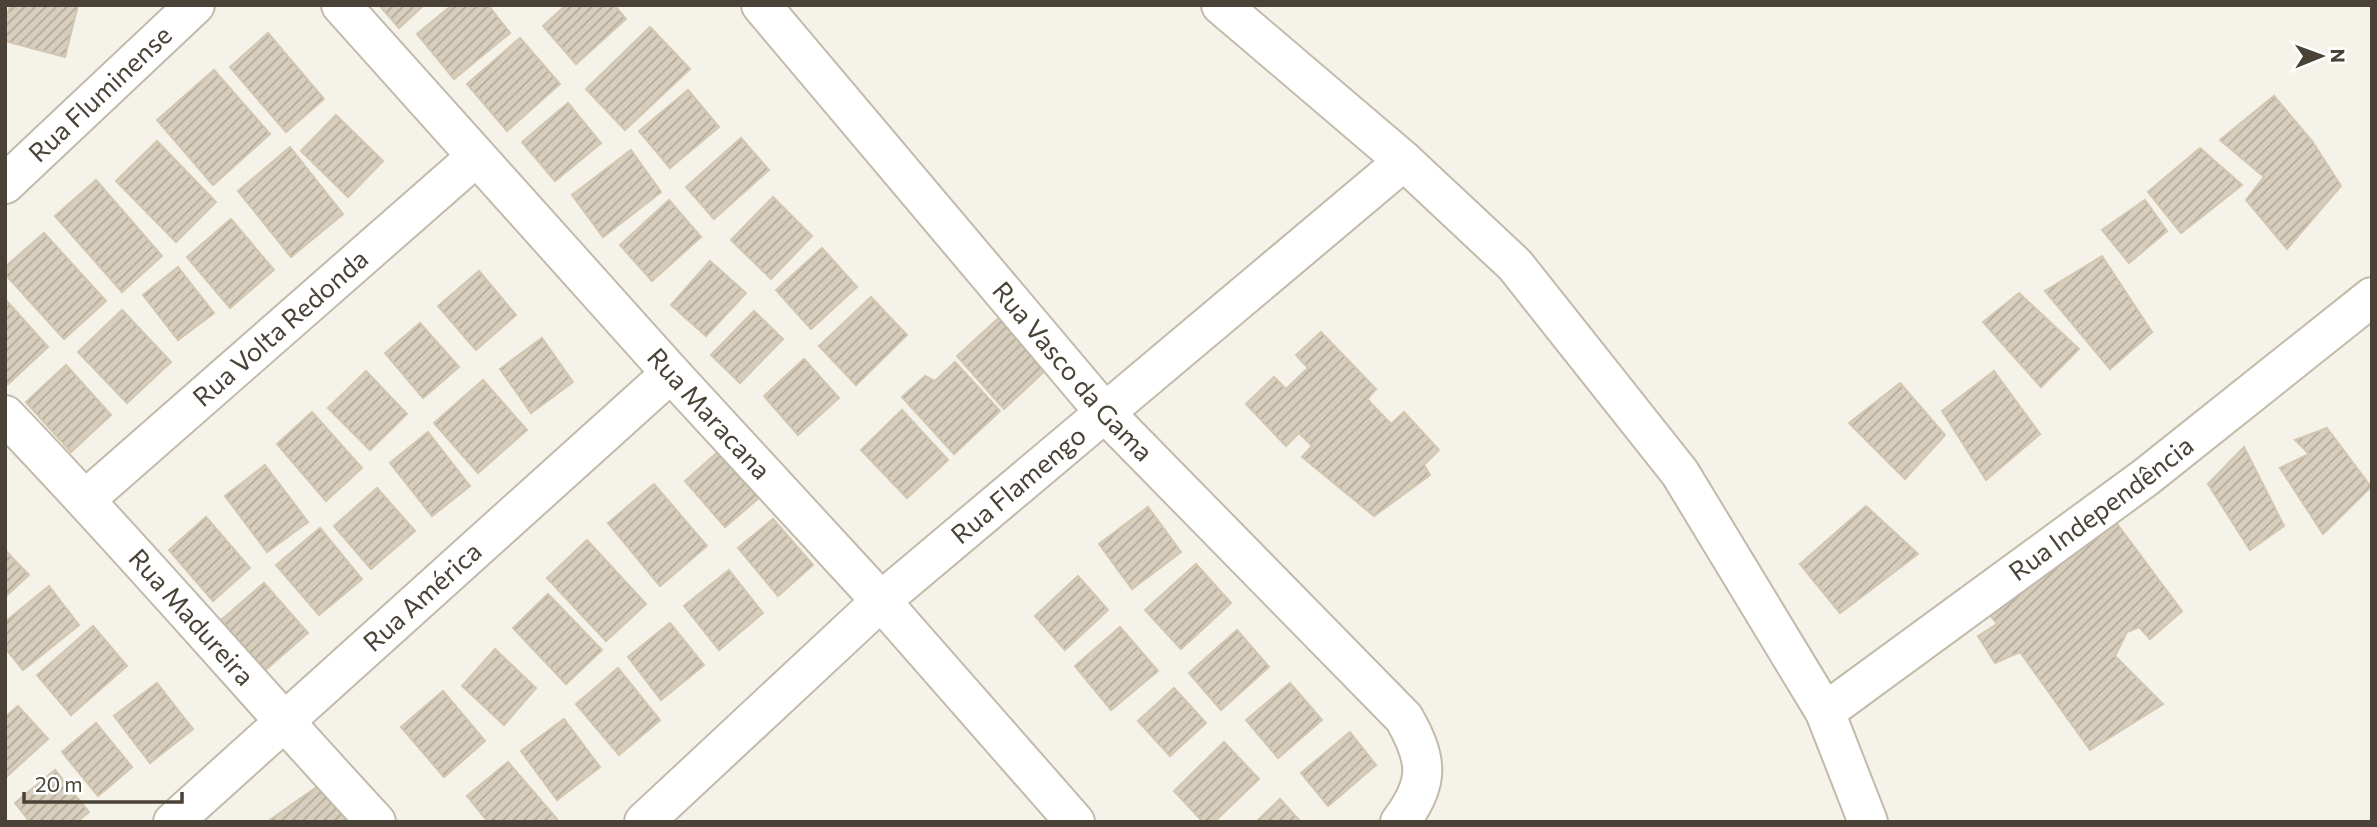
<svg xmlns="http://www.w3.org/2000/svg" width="2377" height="827" font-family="Commissioner,sans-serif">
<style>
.building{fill:url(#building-hatch);stroke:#d3c6b0;stroke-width:2}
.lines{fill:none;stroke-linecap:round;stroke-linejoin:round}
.minor-casing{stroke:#c2baaa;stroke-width:42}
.minor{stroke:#fff;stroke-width:38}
.labels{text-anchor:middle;stroke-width:7;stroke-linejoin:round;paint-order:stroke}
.street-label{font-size:26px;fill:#4a4236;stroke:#fff}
</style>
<defs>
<pattern id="building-hatch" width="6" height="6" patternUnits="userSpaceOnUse" patternTransform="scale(1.75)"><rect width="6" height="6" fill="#d8cebd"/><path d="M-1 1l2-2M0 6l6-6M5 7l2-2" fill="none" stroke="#b1a99a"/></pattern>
</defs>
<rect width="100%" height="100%" fill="#f5f2e9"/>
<g class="building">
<path d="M 10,5 L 78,5 L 65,57 L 5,41 L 5,24 Z"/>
<path d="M 379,5 L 424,5 L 399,28 Z"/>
<path d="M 452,5 L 488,5 L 510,33 L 454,79 L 417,34 Z"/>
<path d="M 566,5 L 614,5 L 626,19 L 576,64 L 543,26 Z"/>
<path d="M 650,27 L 690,69 L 625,130 L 586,89 Z"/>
<path d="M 268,33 L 324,99 L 286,132 L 230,67 Z"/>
<path d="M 520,38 L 560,84 L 507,131 L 467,84 Z"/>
<path d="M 214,70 L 270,134 L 213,185 L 157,120 Z"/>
<path d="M 688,90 L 719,127 L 670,168 L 639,131 Z"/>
<path d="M 2274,96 L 2312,141 L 2341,186 L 2287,249 L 2246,200 L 2264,177 L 2220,140 Z"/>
<path d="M 568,103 L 601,143 L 555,181 L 522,142 Z"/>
<path d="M 336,115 L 383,161 L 348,197 L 301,151 Z"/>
<path d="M 741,138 L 769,170 L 714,219 L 686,187 Z"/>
<path d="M 157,141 L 216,202 L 176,242 L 116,181 Z"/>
<path d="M 290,147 L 343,214 L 291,257 L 238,191 Z"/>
<path d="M 2200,148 L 2242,185 L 2181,233 L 2148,192 Z"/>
<path d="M 631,150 L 661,192 L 603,237 L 572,195 Z"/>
<path d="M 96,180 L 162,256 L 122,292 L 55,216 Z"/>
<path d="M 773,197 L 812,236 L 771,279 L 731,240 Z"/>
<path d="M 669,200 L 701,237 L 652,281 L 620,245 Z"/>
<path d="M 2145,200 L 2167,231 L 2129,263 L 2102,230 Z"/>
<path d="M 231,219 L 274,270 L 230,308 L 187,257 Z"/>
<path d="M 44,233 L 106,301 L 64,339 L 5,274 L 5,267 Z"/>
<path d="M 822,248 L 857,287 L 811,329 L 776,290 Z"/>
<path d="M 2102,256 L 2152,332 L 2110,369 L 2045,291 Z"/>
<path d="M 710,261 L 746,293 L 706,336 L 671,305 Z"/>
<path d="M 178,267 L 214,313 L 178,340 L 143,295 Z"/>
<path d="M 479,271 L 516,315 L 476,350 L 438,306 Z"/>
<path d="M 2019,293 L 2079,349 L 2041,387 L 1983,322 Z"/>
<path d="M 871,297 L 907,335 L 856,385 L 819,346 Z"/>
<path d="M 5,299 L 48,347 L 8,384 L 5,381 Z"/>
<path d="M 122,310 L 171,362 L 127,403 L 78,352 Z"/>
<path d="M 754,311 L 783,339 L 740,383 L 711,355 Z"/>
<path d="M 1001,316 L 1048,368 L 1004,409 L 957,356 Z"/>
<path d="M 420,323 L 459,367 L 423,398 L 385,353 Z"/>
<path d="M 1321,332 L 1376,389 L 1367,399 L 1391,424 L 1404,412 L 1439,450 L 1424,465 L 1430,475 L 1374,516 L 1302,457 L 1312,446 L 1299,433 L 1286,446 L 1246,404 L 1274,377 L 1286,389 L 1308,368 L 1296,355 Z"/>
<path d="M 542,338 L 573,382 L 531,413 L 500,369 Z"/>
<path d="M 804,359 L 839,398 L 798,435 L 764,396 Z"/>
<path d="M 955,362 L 1000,411 L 954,454 L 902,397 L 925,376 L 935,381 Z"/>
<path d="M 66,365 L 111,415 L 71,452 L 26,402 Z"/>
<path d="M 366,371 L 407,414 L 370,450 L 328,408 Z"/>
<path d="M 1994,371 L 2040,434 L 1986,480 L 1942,411 Z"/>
<path d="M 483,380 L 527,430 L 478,473 L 434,423 Z"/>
<path d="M 1900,383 L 1945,435 L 1905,479 L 1849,423 Z"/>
<path d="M 902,410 L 948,460 L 907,498 L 861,450 Z"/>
<path d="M 312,412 L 362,468 L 326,501 L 277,444 Z"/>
<path d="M 2327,428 L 2371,487 L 2323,534 L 2280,468 L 2309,454 L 2295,440 Z"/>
<path d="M 428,432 L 470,486 L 432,516 L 390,463 Z"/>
<path d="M 2244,447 L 2284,526 L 2250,550 L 2208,484 Z"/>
<path d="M 720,450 L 760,497 L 725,527 L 685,481 Z"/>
<path d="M 265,465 L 308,522 L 267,552 L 225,496 Z"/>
<path d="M 654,484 L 707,546 L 660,586 L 608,523 Z"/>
<path d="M 377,488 L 415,531 L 371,569 L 334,526 Z"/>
<path d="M 1866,506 L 1918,554 L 1840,613 L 1800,564 Z"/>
<path d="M 1148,507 L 1181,552 L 1132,589 L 1099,544 Z"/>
<path d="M 206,517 L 250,568 L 213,601 L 169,550 Z"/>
<path d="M 773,519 L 813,565 L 778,596 L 738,548 Z"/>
<path d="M 2115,521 L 2182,611 L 2150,639 L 2139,627 L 2127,632 L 2115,656 L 2163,704 L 2090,750 L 2020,652 L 1995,663 L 1978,636 L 1997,624 L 1989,614 Z"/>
<path d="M 320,528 L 362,579 L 319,615 L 276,565 Z"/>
<path d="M 587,540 L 646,604 L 606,641 L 547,578 Z"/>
<path d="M 5,550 L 29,575 L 5,597 Z"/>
<path d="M 1196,564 L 1231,603 L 1181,649 L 1145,610 Z"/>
<path d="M 729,570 L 763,613 L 719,650 L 684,606 Z"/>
<path d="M 1078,576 L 1108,610 L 1065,650 L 1035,616 Z"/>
<path d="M 264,583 L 308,633 L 264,671 L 221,620 Z"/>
<path d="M 49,586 L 79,625 L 23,670 L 5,648 L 5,622 Z"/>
<path d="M 548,594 L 602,650 L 566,684 L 513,628 Z"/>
<path d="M 670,623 L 704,665 L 661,700 L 628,657 Z"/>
<path d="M 93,626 L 127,666 L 71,715 L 37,675 Z"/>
<path d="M 1120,627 L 1158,671 L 1111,710 L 1075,666 Z"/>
<path d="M 1237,630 L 1269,667 L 1221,710 L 1189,673 Z"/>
<path d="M 495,649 L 536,688 L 504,725 L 462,686 Z"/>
<path d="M 618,668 L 660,720 L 619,755 L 576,704 Z"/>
<path d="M 157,683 L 193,729 L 150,763 L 114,716 Z"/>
<path d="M 1290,683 L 1322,720 L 1278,758 L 1246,720 Z"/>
<path d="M 1174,688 L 1206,723 L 1170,756 L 1138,721 Z"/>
<path d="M 443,691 L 485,741 L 444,777 L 401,727 Z"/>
<path d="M 18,706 L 48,739 L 5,778 L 5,717 Z"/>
<path d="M 564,719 L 600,767 L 557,800 L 521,751 Z"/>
<path d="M 96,723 L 132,767 L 98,796 L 62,752 Z"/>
<path d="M 1350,732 L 1376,765 L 1328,806 L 1301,773 Z"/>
<path d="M 1224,742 L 1259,779 L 1214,822 L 1203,822 L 1174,791 Z"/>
<path d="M 508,762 L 557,819 L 554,822 L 488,822 L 467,796 Z"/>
<path d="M 55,770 L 89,812 L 77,822 L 30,822 L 15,803 Z"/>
<path d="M 331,777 L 363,822 L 267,822 Z"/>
<path d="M 1280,799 L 1301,822 L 1256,822 Z"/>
</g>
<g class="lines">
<g class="minor-casing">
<g id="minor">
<path id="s1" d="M 341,5 L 671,373 L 881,601 L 1075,822"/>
<path id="s2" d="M 761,5 L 1106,414 L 1404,718 C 1428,760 1430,783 1400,822"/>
<path d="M 1221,5 L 1404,161 L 1515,265 L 1680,473 L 1825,712 L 1868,822"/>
<path id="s3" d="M 5,184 L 195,5"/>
<path id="s4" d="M 5,415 C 132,547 251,687 376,822"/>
<path id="s5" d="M 86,499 L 476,157"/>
<path id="s6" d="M 1825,712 L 2146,477 L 2372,297"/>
<path id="s7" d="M 173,822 L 671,373"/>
<path id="s8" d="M 644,822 L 881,601 L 1404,161"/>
</g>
</g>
<use href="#minor" class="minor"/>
</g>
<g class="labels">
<g class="street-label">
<text dy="9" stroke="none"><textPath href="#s3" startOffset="131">Rua Fluminense</textPath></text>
<text dy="9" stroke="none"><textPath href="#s5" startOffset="259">Rua Volta Redonda</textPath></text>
<text dy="9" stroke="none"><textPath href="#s2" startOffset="481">Rua Vasco da Gama</textPath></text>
<text dy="9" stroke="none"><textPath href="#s1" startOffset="550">Rua Maracana</textPath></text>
<text dy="9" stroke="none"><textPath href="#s8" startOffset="504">Rua Flamengo</textPath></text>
<text dy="9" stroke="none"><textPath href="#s6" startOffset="343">Rua Independência</textPath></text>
<text dy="9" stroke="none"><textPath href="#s7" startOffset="336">Rua América</textPath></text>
<text dy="9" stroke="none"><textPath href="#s4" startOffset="275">Rua Madureira</textPath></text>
</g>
</g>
<rect width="2377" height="827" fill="none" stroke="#4a4236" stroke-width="14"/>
<g transform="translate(2321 56) rotate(89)" stroke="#ffffff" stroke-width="5" paint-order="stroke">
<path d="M0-5L12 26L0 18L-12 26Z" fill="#4a4236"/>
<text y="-10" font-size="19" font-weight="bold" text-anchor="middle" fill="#4a4236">N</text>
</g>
<path d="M24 792v10h158v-10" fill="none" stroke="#4a4236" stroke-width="3.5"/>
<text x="35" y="792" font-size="21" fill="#4a4236" stroke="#ffffff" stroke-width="5" paint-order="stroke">20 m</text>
</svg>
